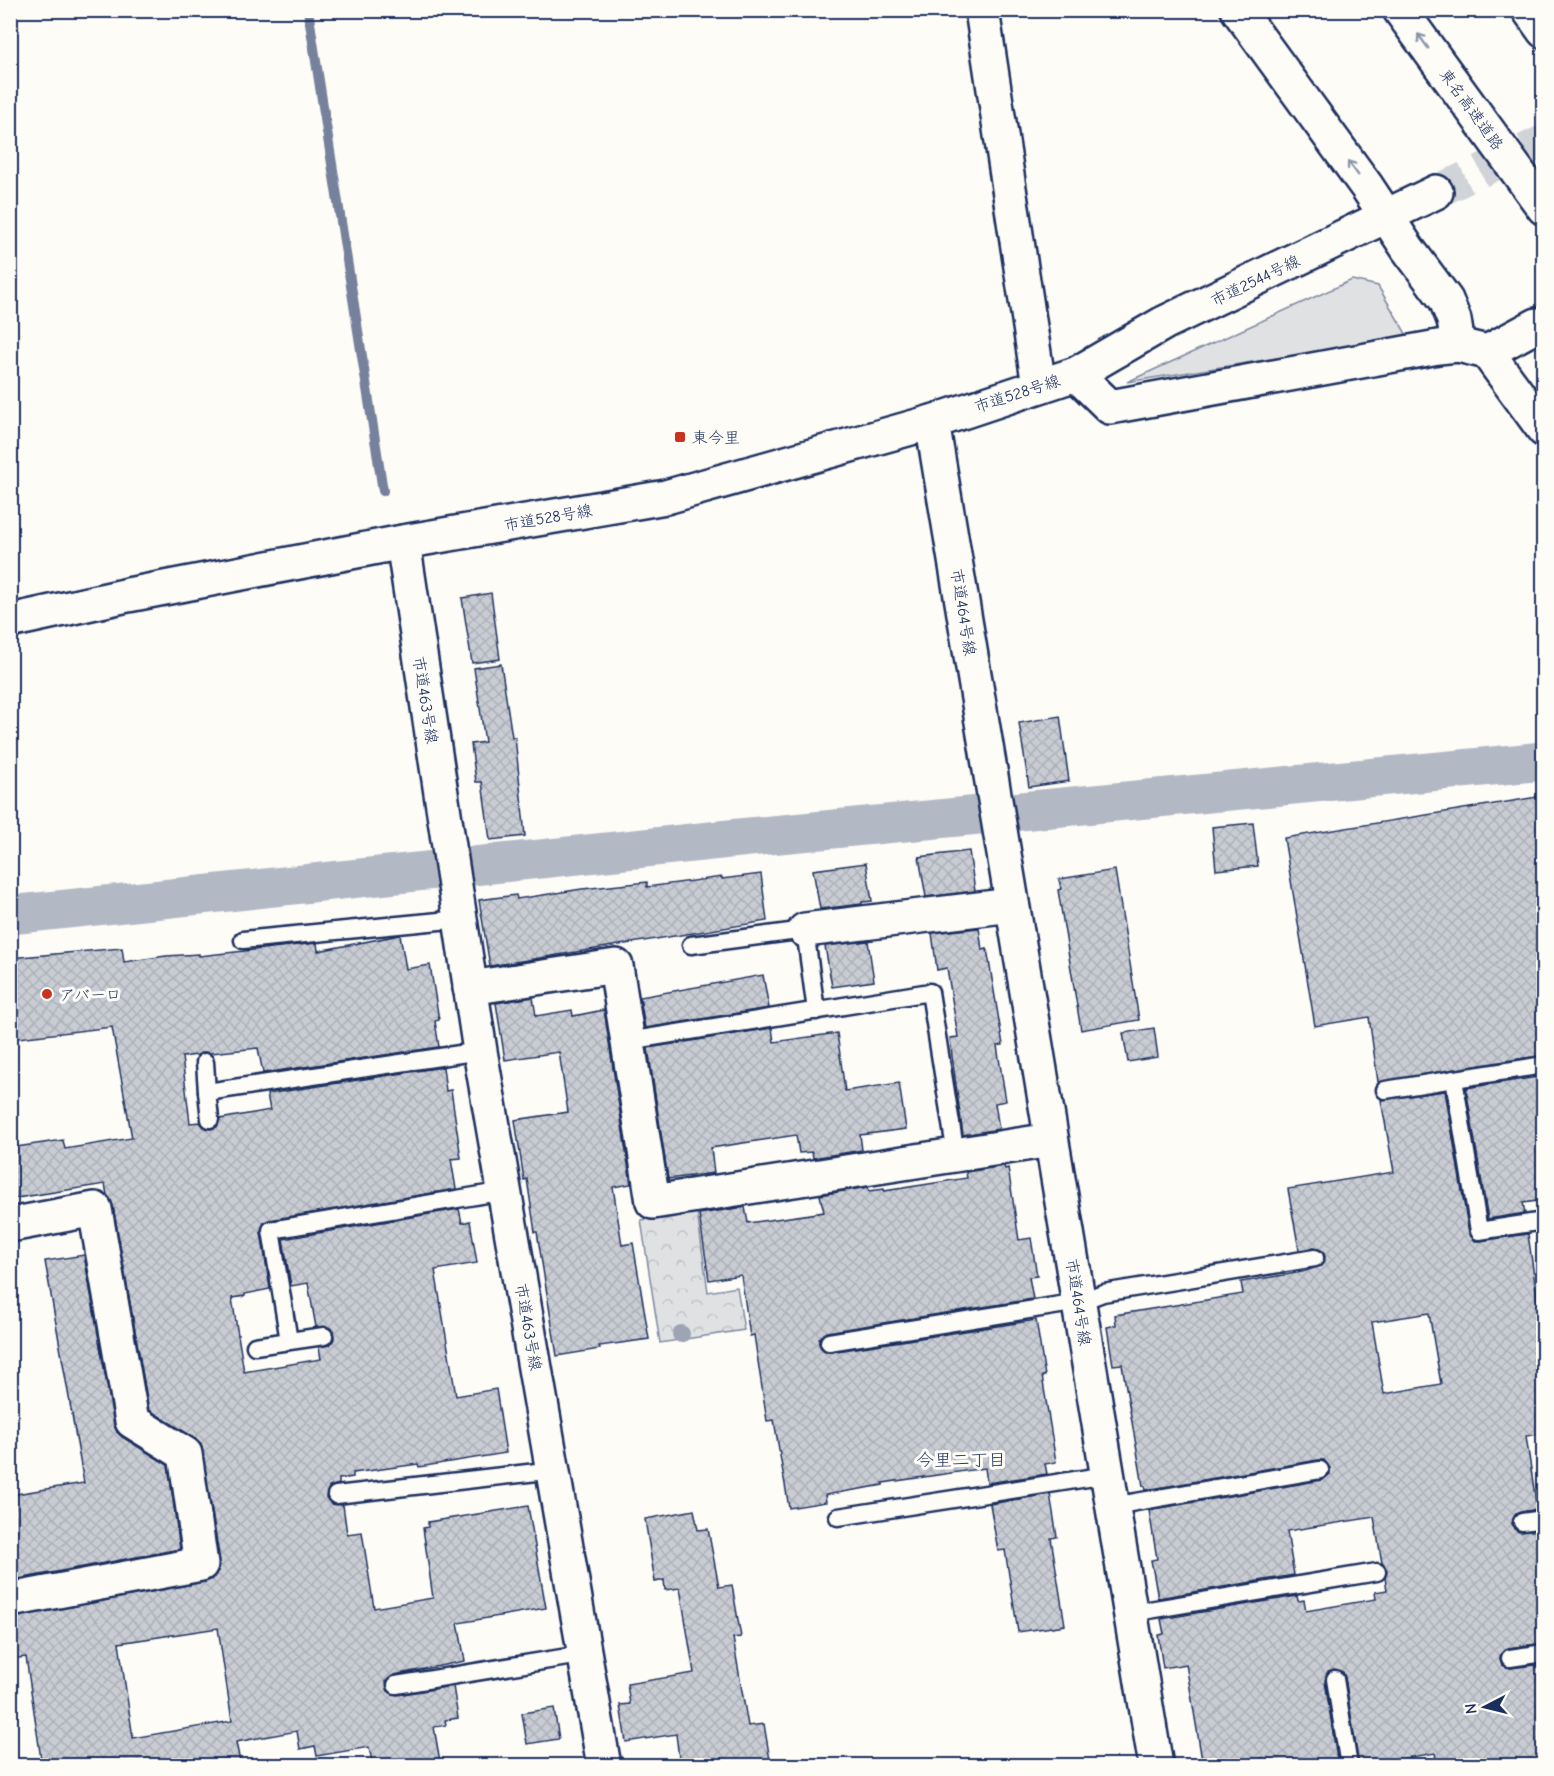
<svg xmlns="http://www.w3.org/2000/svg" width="1554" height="1776" font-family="'Comic Neue','Klee One',sans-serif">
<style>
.grass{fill:#e0e1e3;stroke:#7e88a0;stroke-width:1.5}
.park{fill:url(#park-crowns);stroke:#7e88a0;stroke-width:1.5}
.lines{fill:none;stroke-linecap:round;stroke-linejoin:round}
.stream{stroke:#76819c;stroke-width:10}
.canal{stroke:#b3b8c5;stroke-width:39}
.building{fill:url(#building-cross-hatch);stroke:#1b2f5e;stroke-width:1.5;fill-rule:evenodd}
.secondary-tunnel{stroke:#d0d3d8;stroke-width:33;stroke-dasharray:33 16;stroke-linecap:butt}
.lane-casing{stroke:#1b2f5e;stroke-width:21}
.street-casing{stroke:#1b2f5e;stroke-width:38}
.secondary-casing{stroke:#1b2f5e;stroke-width:38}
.highway-casing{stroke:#1b2f5e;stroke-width:38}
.lane{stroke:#fdfcf7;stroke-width:16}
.street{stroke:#fdfcf7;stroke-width:33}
.secondary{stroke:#fdfcf7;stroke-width:33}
.highway{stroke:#fdfcf7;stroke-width:33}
.tree{fill:#9ca4b5}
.oneway{stroke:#8c96aa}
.poi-dot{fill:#c8321e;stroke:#fdfcf7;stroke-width:2}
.labels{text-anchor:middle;stroke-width:6;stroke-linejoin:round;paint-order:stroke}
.street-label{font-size:16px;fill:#1b2f5e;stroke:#fdfcf7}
.poi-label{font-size:16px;fill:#1b2f5e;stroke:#fdfcf7;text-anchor:start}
.neighbourhood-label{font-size:18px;fill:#1b2f5e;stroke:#fdfcf7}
</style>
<defs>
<pattern id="park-crowns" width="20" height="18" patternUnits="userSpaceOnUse" patternTransform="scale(1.5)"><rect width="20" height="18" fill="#e0e1e3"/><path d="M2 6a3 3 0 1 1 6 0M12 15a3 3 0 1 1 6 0" fill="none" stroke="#c0c1c5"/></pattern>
<pattern id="building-cross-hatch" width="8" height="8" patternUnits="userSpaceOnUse" patternTransform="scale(1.5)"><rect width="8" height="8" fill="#c9ccd3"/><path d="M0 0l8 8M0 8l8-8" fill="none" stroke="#acb0b8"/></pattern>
</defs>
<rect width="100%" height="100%" fill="#fdfcf7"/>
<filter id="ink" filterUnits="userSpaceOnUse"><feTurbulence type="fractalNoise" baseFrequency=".0167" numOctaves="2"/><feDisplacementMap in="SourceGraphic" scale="12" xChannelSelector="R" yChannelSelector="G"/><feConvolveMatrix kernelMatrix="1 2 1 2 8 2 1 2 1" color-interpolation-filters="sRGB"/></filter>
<g filter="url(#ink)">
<path class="grass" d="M 1352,280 L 1378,286 L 1408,337 L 1127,382 Z"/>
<path class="park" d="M 697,1212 L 708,1292 L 737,1287 L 744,1330 L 660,1343 L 641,1220 Z"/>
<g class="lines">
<path class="stream" d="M 308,10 L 383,491"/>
<path class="canal" d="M 10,915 L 739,838 L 1544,761"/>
</g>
<g class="building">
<path d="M 491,593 L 500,659 L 472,663 L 462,598 Z"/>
<path d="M 501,664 L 512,737 L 515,737 L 525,836 L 490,840 L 482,782 L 476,782 L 471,744 L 485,742 L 474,668 Z"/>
<path d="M 1060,716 L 1069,781 L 1029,787 L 1019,723 Z"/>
<path d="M 1537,797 L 1544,835 L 1544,1055 L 1378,1082 L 1369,1017 L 1315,1026 L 1284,838 Z"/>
<path d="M 1253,823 L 1258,866 L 1216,870 L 1212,827 Z"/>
<path d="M 969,851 L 975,891 L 926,897 L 919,857 Z"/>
<path d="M 866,863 L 872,901 L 862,902 L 862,904 L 820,909 L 813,870 Z"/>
<path d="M 1115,870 L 1139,1020 L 1081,1030 L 1058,890 L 1061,889 L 1059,879 Z"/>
<path d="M 761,874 L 767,921 L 490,966 L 479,900 L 516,895 L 517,899 L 582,889 L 647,882 L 647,887 L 722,877 L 722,879 Z"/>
<path d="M 979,928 L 982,950 L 987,949 L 1003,1045 L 997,1046 L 1006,1101 L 995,1103 L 999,1129 L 963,1135 L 952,1056 L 950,1038 L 958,1037 L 947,968 L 937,970 L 932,933 Z"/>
<path d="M 400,935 L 406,969 L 430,965 L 439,1020 L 435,1021 L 439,1047 L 263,1073 L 258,1048 L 211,1053 L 204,1052 L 197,1055 L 182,1057 L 190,1123 L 200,1122 L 205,1128 L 211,1129 L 217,1127 L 220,1119 L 270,1110 L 267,1094 L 443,1067 L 446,1091 L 451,1090 L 461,1158 L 451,1159 L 456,1189 L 269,1220 L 264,1222 L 261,1232 L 270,1289 L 245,1294 L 245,1296 L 232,1298 L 244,1372 L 321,1359 L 319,1347 L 330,1345 L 334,1339 L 333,1330 L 328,1327 L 316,1327 L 308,1283 L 291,1286 L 283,1239 L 459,1209 L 462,1223 L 470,1221 L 477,1263 L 435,1270 L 456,1396 L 496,1389 L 506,1453 L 419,1467 L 418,1464 L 353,1473 L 353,1477 L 339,1479 L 339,1484 L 329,1487 L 326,1497 L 331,1504 L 343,1505 L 347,1534 L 362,1532 L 374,1608 L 433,1598 L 423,1528 L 428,1527 L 428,1522 L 528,1506 L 546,1608 L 458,1623 L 465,1661 L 394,1675 L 386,1681 L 388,1691 L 397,1695 L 453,1686 L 458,1718 L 445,1720 L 446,1725 L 434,1727 L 440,1762 L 415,1766 L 373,1766 L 369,1747 L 317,1756 L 315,1746 L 300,1749 L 297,1731 L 236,1742 L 240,1762 L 222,1766 L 42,1766 L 26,1657 L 10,1659 L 10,1618 L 204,1582 L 213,1579 L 218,1571 L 220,1561 L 201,1444 L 195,1438 L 149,1410 L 113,1206 L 107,1195 L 105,1184 L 10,1199 L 10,1148 L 63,1140 L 65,1149 L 132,1138 L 112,1027 L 10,1039 L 10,958 L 122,948 L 124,962 L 166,956 L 199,954 L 199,956 L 317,943 L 318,951 ZM 218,1628 L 232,1721 L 133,1738 L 119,1643 Z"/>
<path d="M 868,941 L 874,981 L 832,987 L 825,946 Z"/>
<path d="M 763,975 L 769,1008 L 645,1028 L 640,997 Z"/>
<path d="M 533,997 L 536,1016 L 572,1010 L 573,1016 L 604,1010 L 631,1184 L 613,1187 L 622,1245 L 633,1243 L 649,1339 L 599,1346 L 600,1349 L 557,1356 L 537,1232 L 535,1232 L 527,1179 L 524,1180 L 515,1120 L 568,1112 L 559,1052 L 505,1060 L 496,1003 Z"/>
<path d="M 772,1028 L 774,1042 L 837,1033 L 845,1091 L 899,1083 L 906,1129 L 860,1135 L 862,1150 L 813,1158 L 812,1152 L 799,1153 L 796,1135 L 711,1148 L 714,1173 L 668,1179 L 648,1048 Z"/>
<path d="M 1154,1028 L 1158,1057 L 1128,1062 L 1123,1033 Z"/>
<path d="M 1544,1076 L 1544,1200 L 1523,1203 L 1525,1213 L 1488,1219 L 1466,1088 Z"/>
<path d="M 1445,1091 L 1469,1233 L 1475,1241 L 1480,1241 L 1528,1234 L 1540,1318 L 1544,1318 L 1544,1433 L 1526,1436 L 1537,1509 L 1516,1513 L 1512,1523 L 1514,1529 L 1519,1532 L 1540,1530 L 1544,1551 L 1544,1643 L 1508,1648 L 1501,1654 L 1500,1659 L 1502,1665 L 1511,1668 L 1544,1664 L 1544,1766 L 1437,1766 L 1435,1753 L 1359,1766 L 1345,1677 L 1343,1672 L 1334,1669 L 1328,1671 L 1325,1681 L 1338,1766 L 1264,1766 L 1263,1758 L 1219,1766 L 1203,1766 L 1186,1664 L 1163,1668 L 1158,1635 L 1164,1634 L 1161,1619 L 1297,1596 L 1298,1601 L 1304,1600 L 1306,1611 L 1376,1599 L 1375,1592 L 1387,1590 L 1385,1578 L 1387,1570 L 1382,1563 L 1374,1517 L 1287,1531 L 1294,1575 L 1158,1598 L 1151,1560 L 1157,1559 L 1149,1510 L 1322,1480 L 1330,1474 L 1330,1468 L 1324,1460 L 1318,1460 L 1146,1490 L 1145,1486 L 1143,1486 L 1122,1364 L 1113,1365 L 1107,1327 L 1116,1325 L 1115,1315 L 1243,1294 L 1241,1282 L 1302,1272 L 1321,1266 L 1325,1257 L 1323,1251 L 1314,1248 L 1299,1250 L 1288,1189 L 1394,1172 L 1381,1100 ZM 1429,1313 L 1441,1384 L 1384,1394 L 1372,1322 Z"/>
<path d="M 1004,1166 L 1005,1169 L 1008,1168 L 1019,1240 L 1031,1238 L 1037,1276 L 1029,1277 L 1033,1299 L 827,1332 L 819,1338 L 819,1344 L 825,1352 L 831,1352 L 1036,1320 L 1045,1376 L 1042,1376 L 1056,1462 L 1045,1464 L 1047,1474 L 987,1483 L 985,1468 L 883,1483 L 883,1485 L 825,1495 L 826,1502 L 789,1508 L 774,1420 L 767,1421 L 754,1335 L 750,1336 L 741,1275 L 709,1280 L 699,1214 L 745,1207 L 748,1223 L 824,1212 L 820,1195 L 868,1187 L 869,1191 L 884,1189 L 884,1191 L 967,1178 L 966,1172 Z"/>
<path d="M 84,1255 L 114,1425 L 117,1432 L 122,1437 L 168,1465 L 180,1549 L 18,1579 L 10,1530 L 10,1495 L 84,1483 L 45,1261 Z"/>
<path d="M 1050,1494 L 1057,1537 L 1051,1538 L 1065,1625 L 1018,1632 L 1005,1550 L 998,1551 L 990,1504 Z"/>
<path d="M 694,1510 L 698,1530 L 708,1529 L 719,1587 L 732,1585 L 741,1637 L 733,1638 L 748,1726 L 764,1724 L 771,1766 L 680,1766 L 676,1734 L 626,1742 L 620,1705 L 630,1704 L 627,1684 L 694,1673 L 680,1588 L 665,1590 L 664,1580 L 655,1582 L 645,1519 Z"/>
<path d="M 554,1708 L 559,1739 L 527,1744 L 522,1713 Z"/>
</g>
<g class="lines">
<path class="secondary-tunnel" d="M 1436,192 L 1544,141"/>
<g class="lane-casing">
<g id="lane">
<path d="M 243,940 L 460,919"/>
<path d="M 691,945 L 805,930 L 816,1011"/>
<path d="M 628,1041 L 930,992 L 956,1155"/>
<path d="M 205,1062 L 207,1092"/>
<path d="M 1454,1079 L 1479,1231 L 1544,1221"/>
<path d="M 1385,1090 L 1544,1065"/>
<path d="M 210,1119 L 207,1092 L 480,1051"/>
<path d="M 289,1341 L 271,1230 L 505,1191"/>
<path d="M 829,1342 L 1079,1302 L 1103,1293 L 1315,1258"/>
<path d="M 255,1346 L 324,1336"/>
<path d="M 336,1495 L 554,1470"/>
<path d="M 1113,1506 L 1320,1470"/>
<path d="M 838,1517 L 1107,1475"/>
<path d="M 1522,1522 L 1544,1519"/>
<path d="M 1131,1613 L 1377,1572"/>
<path d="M 1510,1658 L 1544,1653"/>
<path d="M 1335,1679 L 1349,1766"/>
<path d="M 396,1685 L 586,1654"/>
</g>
</g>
<g class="street-casing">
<g id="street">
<path d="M 982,10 L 1039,386"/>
<path d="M 1238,10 L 1367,187 L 1408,249 L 1446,300 L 1454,320 L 1458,345"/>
<path d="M 1487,352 L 1544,430"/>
<path d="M 1076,374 L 1110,407 L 1438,347 L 1458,345 L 1487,352 L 1537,325"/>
<path d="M 805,930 L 1012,905"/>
<path d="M 470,988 L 616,966 L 653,1202 L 1051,1140"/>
<path d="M 10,1225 L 95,1209 L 132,1421 L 185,1454 L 201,1564 L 10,1600"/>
</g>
</g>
<g class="secondary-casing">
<g id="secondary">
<path d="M 932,422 L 1156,1766"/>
<path d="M 403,542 L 480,1051 L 604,1766"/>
<path d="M 10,621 L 128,595 L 403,542 L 666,497 L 932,422 L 1076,374 L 1164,323 L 1436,192"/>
</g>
</g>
<g class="highway-casing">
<g id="highway">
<path d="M 1400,10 L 1544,208"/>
<path d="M 1529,10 L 1544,31"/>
</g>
</g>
<use href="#lane" class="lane"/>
<use href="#street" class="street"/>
<use href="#secondary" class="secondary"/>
<use href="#highway" class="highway"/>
</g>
<circle class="tree" cx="681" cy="1334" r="9"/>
<defs><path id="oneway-shaft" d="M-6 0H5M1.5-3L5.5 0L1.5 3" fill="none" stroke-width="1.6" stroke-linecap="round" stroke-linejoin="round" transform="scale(1.5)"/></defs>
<g class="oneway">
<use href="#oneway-shaft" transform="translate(1423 41) rotate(-126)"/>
<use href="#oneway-shaft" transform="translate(1353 168) rotate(-126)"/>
</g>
</g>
<g class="poi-dot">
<rect x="674" y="431" width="12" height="12" rx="3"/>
<circle cx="47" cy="994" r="6"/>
</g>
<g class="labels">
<g class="street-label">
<text transform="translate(1472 109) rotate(54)" y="6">東名高速道路</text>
<text transform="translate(1255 280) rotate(-26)" y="6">市道2544号線</text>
<text transform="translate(1017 393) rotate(-18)" y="6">市道528号線</text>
<text transform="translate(548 517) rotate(-10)" y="6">市道528号線</text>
<text transform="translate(964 612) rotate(81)" y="6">市道464号線</text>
<text transform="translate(426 700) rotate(81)" y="6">市道463号線</text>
<text transform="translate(1079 1302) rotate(81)" y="6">市道464号線</text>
<text transform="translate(529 1327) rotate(80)" y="6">市道463号線</text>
</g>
<g class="poi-label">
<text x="692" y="443">東今里</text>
<text x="59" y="1000">アバーロ</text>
</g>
<g class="neighbourhood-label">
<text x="961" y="1466">今里二丁目</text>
</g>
</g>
<rect width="1554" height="1776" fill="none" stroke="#fdfcf7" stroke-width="36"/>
<rect x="18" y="18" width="1518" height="1740" fill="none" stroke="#1b2f5e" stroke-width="2" filter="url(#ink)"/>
<g transform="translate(1485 1707) rotate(263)" stroke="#fdfcf7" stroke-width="4.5" paint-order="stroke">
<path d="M0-4.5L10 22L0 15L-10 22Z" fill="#1b2f5e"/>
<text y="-9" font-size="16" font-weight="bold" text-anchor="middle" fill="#1b2f5e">N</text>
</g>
</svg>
